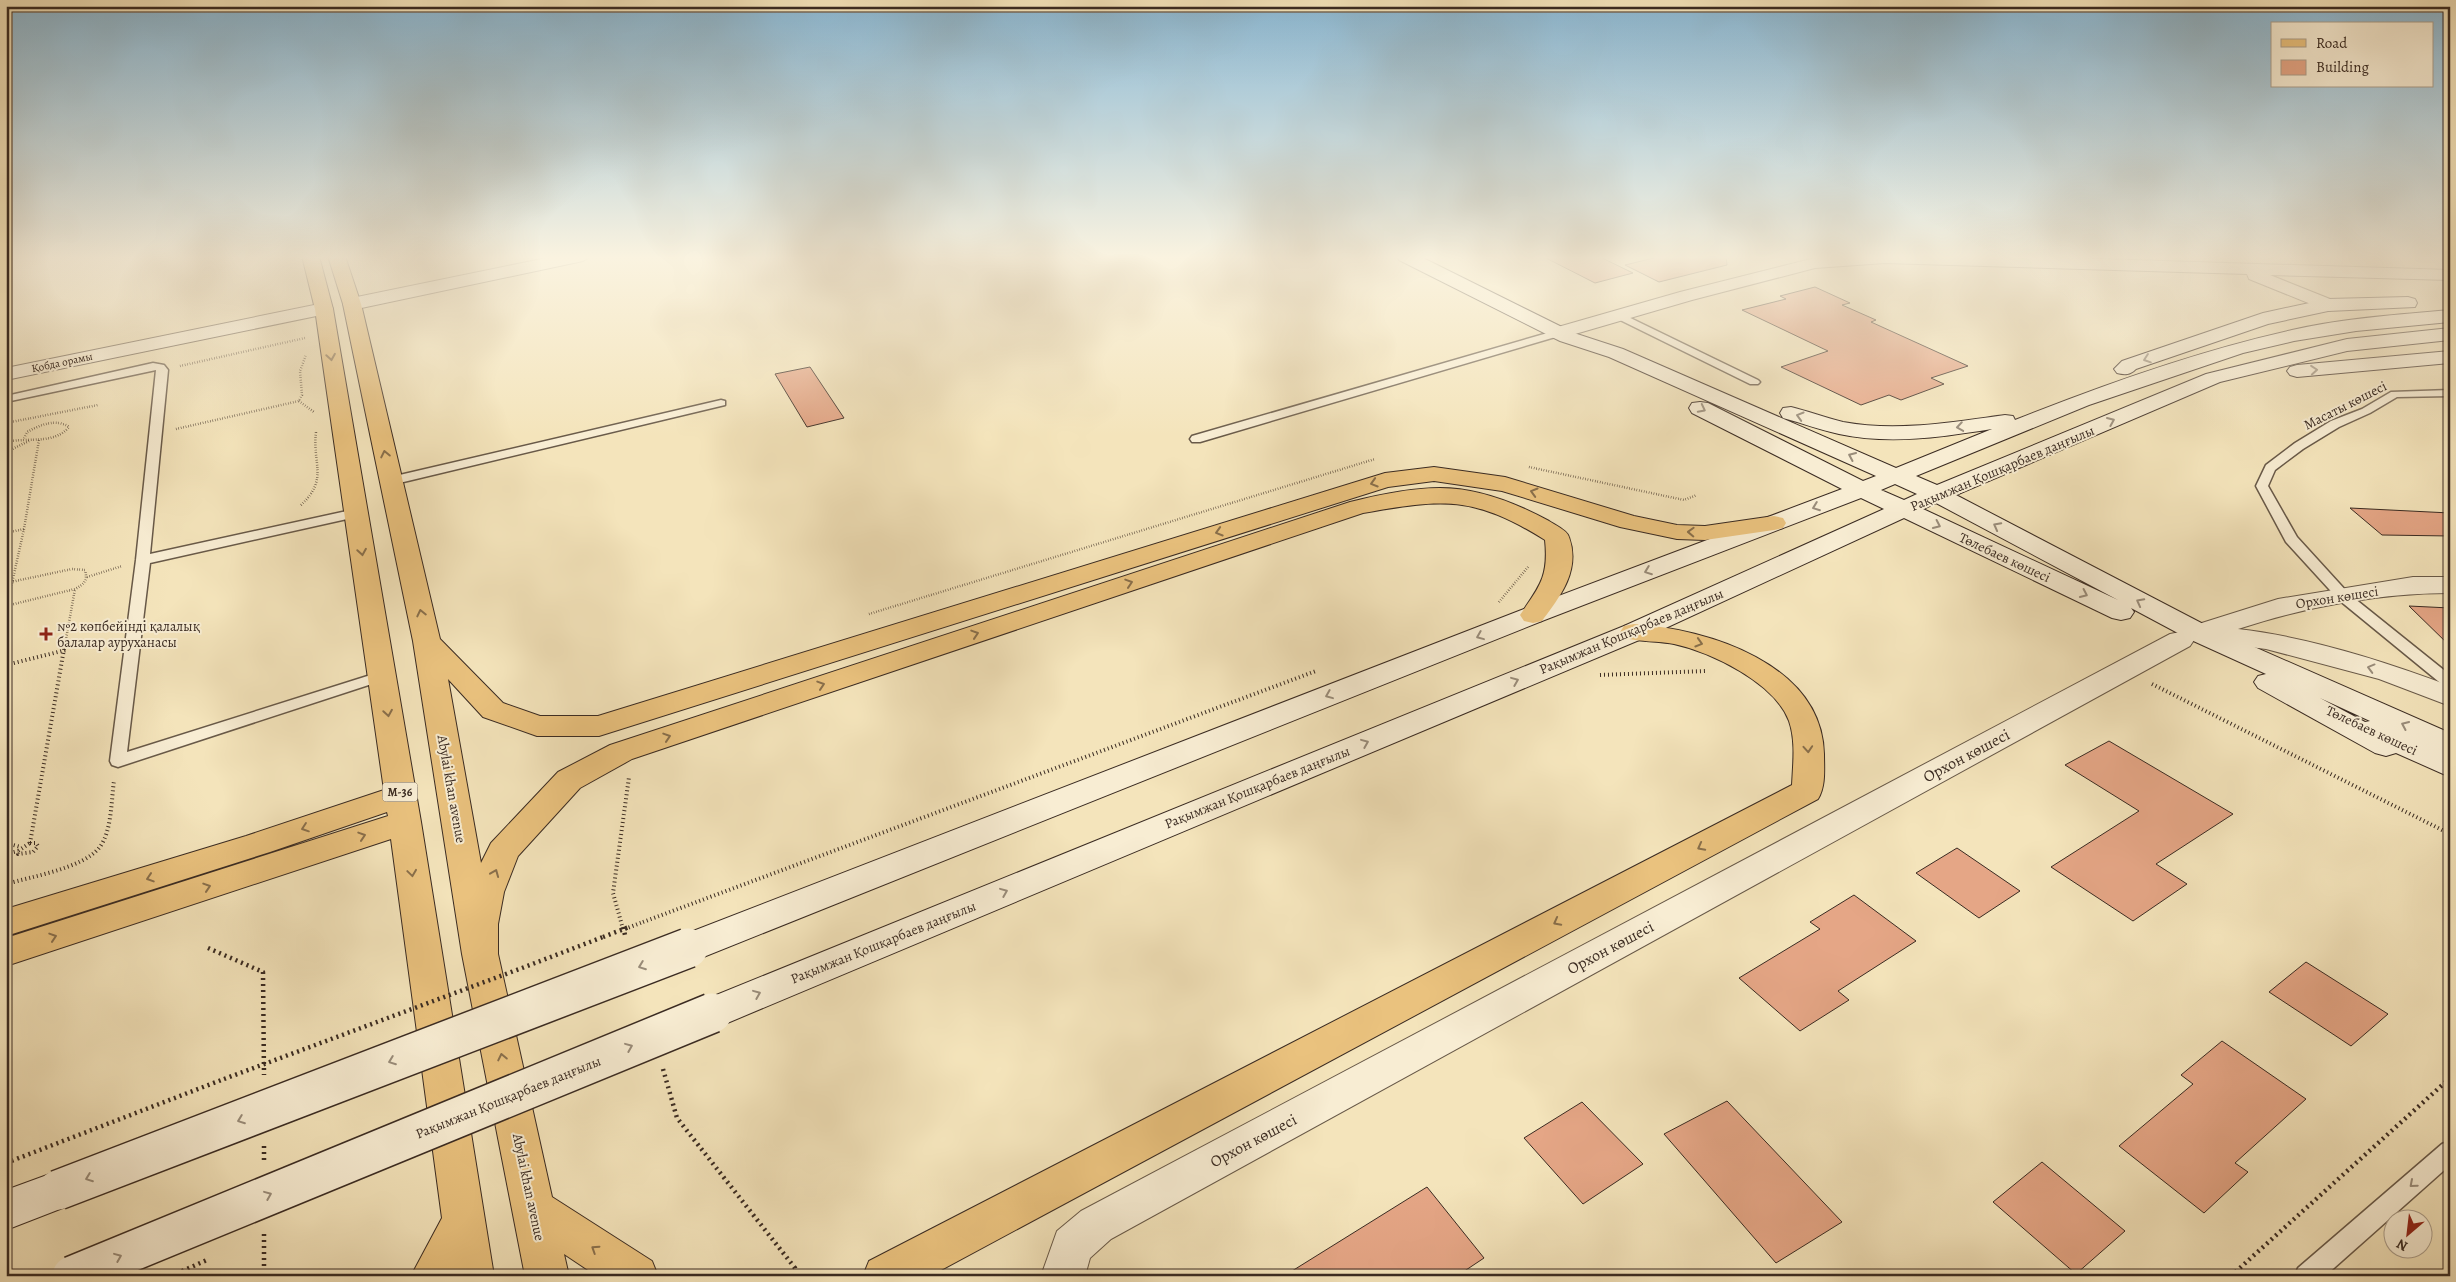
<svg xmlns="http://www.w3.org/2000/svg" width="2456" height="1282" font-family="Alegreya,serif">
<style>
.building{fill:#e5a686;stroke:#3a2b22}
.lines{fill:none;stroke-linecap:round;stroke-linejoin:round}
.lane-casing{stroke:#685948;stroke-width:3}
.street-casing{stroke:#685948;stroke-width:2}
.secondary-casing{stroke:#3a2b22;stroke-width:2}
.primary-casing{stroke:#3a2b22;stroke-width:2}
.path-far2{stroke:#3a2b22;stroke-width:2.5;stroke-dasharray:0.5 2;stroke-linecap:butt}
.path-far1{stroke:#3a2b22;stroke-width:4;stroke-dasharray:1 3;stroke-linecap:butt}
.path{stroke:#3a2b22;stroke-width:4.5;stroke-dasharray:2 4;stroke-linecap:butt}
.lane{fill:#f8edd3;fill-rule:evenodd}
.street{fill:#f8edd3;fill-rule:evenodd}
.secondary{fill:#f8edd3;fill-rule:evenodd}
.primary{fill:#eac27e;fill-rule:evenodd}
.secondary-bridge-casing{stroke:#3a2b22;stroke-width:42;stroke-linecap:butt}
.path-bridge-far1{stroke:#3a2b22;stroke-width:4;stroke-dasharray:1 3;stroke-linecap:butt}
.path-bridge{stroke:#3a2b22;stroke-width:4.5;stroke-dasharray:2 4;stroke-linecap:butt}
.secondary-bridge{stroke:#f8edd3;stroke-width:39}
.oneway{stroke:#896f4b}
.oneway2{stroke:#998c7a}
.poi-dot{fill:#8f2418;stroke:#f8edd3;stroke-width:2}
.labels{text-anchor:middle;stroke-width:4;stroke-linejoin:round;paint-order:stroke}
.far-street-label{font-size:11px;fill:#3a2b22;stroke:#f8edd3}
.shield{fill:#f8edd3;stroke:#736557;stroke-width:1}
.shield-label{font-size:12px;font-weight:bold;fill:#3a2b22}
.street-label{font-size:14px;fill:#3a2b22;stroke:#f8edd3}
.poi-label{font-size:14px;fill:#3a2b22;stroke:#f8edd3;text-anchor:start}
.near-street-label{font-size:16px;fill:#3a2b22;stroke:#f8edd3}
</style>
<rect width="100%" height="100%" fill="#f4e4bb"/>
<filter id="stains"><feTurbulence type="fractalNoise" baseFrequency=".004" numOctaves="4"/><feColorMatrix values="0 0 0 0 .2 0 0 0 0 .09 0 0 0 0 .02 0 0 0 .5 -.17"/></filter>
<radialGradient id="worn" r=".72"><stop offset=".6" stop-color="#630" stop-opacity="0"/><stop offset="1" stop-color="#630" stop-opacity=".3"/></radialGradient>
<g class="building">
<path d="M 1542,256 L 1598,256 L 1633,273 L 1595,283 Z"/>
<path d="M 1662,256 L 1726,256 L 1727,265 L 1659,282 L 1625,265 Z"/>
<path d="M 1815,287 L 1850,303 L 1842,305 L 1876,320 L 1871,322 L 1968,366 L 1931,378 L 1944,384 L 1901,400 L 1889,395 L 1861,405 L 1781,367 L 1828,351 L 1742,310 L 1786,299 L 1780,296 Z"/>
<path d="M 810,367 L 844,418 L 807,427 L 775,374 Z"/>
<path d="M 2350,508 L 2450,513 L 2450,536 L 2382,535 Z"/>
<path d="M 2409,606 L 2450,608 L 2450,646 Z"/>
<path d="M 2109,741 L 2233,814 L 2156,864 L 2187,884 L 2133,921 L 2051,867 L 2139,811 L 2065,765 Z"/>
<path d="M 1957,848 L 2020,891 L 1979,918 L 1916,873 Z"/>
<path d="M 1854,895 L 1916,941 L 1838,991 L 1849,1000 L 1800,1031 L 1739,978 L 1820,929 L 1810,922 Z"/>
<path d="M 2306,962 L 2388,1014 L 2351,1046 L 2269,992 Z"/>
<path d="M 2222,1041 L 2306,1099 L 2235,1163 L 2248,1172 L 2204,1213 L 2119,1146 L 2193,1084 L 2181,1075 Z"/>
<path d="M 1727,1101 L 1842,1222 L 1776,1263 L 1664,1134 Z"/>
<path d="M 1582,1102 L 1643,1164 L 1583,1204 L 1524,1138 Z"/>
<path d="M 2042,1162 L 2125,1231 L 2076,1274 L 1993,1202 Z"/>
<path d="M 1427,1187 L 1484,1258 L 1457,1276 L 1284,1276 Z"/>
</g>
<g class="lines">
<g class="lane-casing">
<g id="lane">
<path d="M 1618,312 L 1758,380 L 1760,382 L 1758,384 L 1750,384 L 1614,317 L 1613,315 Z"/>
<path d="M 1558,330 L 1562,331 L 1562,335 L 1200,442 L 1192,442 L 1190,439 L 1192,436 Z"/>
<path d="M 153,363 L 164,365 L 168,370 L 150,554 L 356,509 L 363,513 L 356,517 L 150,563 L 127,752 L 377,673 L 382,671 L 390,676 L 387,679 L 118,767 L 112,765 L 110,761 L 136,560 L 156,370 L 6,402 L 6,396 Z"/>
<path d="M 2450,390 L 2450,396 L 2397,397 L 2370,413 L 2339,427 L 2303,449 L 2275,470 L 2268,486 L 2297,537 L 2349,594 L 2450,675 L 2450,688 L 2444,686 L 2339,600 L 2286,542 L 2256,486 L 2266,465 L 2295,443 L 2331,421 L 2362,409 L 2391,392 Z"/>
<path d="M 721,400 L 725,401 L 725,405 L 391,485 L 385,481 L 391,477 Z"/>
<path d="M 2450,1141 L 2450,1165 L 2325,1276 L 2295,1276 L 2298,1268 L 2442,1144 Z"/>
</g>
</g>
<g class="street-casing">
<g id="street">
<path d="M 556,256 L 591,256 L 583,261 L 352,310 L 345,308 L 343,304 L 345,300 L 352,298 Z"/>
<path d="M 1835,256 L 2005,256 L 2450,270 L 2450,280 L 2270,275 L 2335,301 L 2337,305 L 2335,309 L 2328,311 L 2249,279 L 2247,274 L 1885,263 L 1815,268 L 1692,300 L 1558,339 L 1551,337 L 1548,333 L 1551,329 L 1680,292 L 1815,258 Z"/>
<path d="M 324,303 L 331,305 L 333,309 L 331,313 L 6,380 L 6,368 Z"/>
<path d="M 2413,577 L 2450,577 L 2450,593 C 2380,593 2304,607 2238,629 C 2308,637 2384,661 2450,686 L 2450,706 L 2379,679 L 2266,649 L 2194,640 L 2190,646 L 1111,1239 L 1090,1258 L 1085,1276 L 1041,1276 L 1057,1231 L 1081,1211 L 2170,634 L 2180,632 L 2185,633 L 2189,627 L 2278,599 Z"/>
</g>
</g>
<g class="secondary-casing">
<g id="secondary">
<path d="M 1397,256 L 1419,256 L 1574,333 L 1623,349 L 1896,468 L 1992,429 C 1942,437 1890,445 1839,434 C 1820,430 1802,423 1783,418 L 1780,413 L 1783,408 L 1791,407 C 1808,411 1826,418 1843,422 C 1897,432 1952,422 2005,415 L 2013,416 L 2015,420 C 2105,384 2198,351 2292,330 C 2344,318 2397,315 2450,310 L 2450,322 L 2356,331 L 2294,341 L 2243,353 L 2089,405 L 1916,476 L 1937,485 L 2206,374 L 2347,339 L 2450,328 L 2450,340 L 2347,351 L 2220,382 L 1956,495 L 2209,627 L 2450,733 L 2450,777 L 2396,753 L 2386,756 L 2375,753 L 2258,688 L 2254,682 L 2258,676 L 2266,674 L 2189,639 L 2131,608 L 2134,612 L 2130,618 L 2121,620 L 2112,618 L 1904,518 L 1644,638 L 725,1024 L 712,1028 L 699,1024 L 693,1013 L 699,1002 L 1624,626 L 1884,509 L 1861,498 L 1542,621 L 701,958 L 688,962 L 675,958 L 670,948 L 675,938 L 1524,609 L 1842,489 L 1692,413 L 1689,408 L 1692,403 L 1700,402 L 1708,403 L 1863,481 L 1876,476 L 1609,357 L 1560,341 L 1399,260 ZM 1895,484 L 1917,494 L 1904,500 L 1881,490 ZM 1936,503 L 2118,600 L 1923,509 ZM 2320,698 L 2370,721 L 2365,722 Z"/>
<path d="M 2408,297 L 2415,299 L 2417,303 L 2415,307 L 2328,311 L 2268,324 L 2136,369 C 2130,375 2125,375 2117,373 L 2114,369 L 2122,361 L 2263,313 L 2328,299 Z"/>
<path d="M 2450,351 L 2450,363 L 2297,377 L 2290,375 L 2287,371 L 2290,367 L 2297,365 Z"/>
<path d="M 58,1171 L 73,1176 L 79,1190 L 73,1204 L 6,1230 L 6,1190 Z"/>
</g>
</g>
<g class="primary-casing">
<g id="primary">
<path d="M 302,256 L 319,256 L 333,309 L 421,822 L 494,1276 L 411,1276 L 442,1218 L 391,839 L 6,966 L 6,938 L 388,816 L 387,812 L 270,852 L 6,936 L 6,909 L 246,836 L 384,790 L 315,309 Z"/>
<path d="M 328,256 L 345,256 L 361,304 L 440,639 L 503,703 L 540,716 L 598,716 L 1385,473 L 1434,467 L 1505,477 L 1634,516 L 1677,525 L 1705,526 L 1774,516 L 1783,518 L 1786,523 L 1783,528 L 1774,530 L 1705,540 L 1677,539 L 1620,527 L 1502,491 L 1434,481 L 1388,487 L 599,736 L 537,736 L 483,717 L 448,679 L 481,863 L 491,843 L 558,772 L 610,745 L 1350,502 C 1378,495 1410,488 1440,488 C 1478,488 1516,503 1549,521 C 1555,525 1567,530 1569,537 C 1581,570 1560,597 1542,621 L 1533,623 L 1524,621 L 1520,615 C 1539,587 1549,577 1545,540 C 1473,495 1443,499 1363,513 L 632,759 L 580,788 L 518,856 L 504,892 L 498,924 L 498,954 L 552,1197 L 652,1261 L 658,1276 L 597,1276 L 564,1254 L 569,1276 L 525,1276 L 462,954 L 413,641 L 343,304 Z"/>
<path d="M 1634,624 C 1708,629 1822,664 1824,754 C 1824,769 1826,786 1818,799 L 930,1276 L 863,1276 L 869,1261 L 1792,785 C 1793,764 1796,741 1789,721 C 1775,683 1711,652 1674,644 C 1658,641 1641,642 1624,638 L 1620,632 L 1624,626 Z"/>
</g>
</g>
<g class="path-far2">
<path d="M 180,366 L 305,338"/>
<path d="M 299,401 L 314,412"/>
<path d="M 6,423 L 98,405"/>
<path d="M 176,429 L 299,401 L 302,395 L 300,371 L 306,355"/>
<path d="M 6,442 C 27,437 54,445 69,427 C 56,418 40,425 27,432 L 24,438"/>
<path d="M 6,452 L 29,441"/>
<path d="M 1529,467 L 1684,500 L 1697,495"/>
<path d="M 301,505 C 329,479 312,464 316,432"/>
<path d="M 6,533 L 24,529"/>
<path d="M 87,577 L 122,566"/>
<path d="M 6,583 L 72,569 L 85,570 C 88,581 84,584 75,589 L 6,606"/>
<path d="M 1499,602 L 1528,567"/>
<path d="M 6,610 L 24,529 L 39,440"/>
<path d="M 869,614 L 1375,459"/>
<path d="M 64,650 L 75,589"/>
</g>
<g class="path-far1">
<path d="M 6,665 L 66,650"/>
<path d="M 1600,675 L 1706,671"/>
<path d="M 2152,684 L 2450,834"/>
<path d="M 6,843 L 21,847"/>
<path d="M 30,843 L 64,649"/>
<path d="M 30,843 L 36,843 L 38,846 L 33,852 L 18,854 L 18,851 Z"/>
<path d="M 6,854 L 18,851"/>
<path d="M 6,884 C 30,877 83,868 99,848 C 112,832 111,801 114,781"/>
<path d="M 643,922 L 1316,671"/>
<path d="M 623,929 L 613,893 L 629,777"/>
</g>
<g class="path">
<path d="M 623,927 L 625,935"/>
<path d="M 208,948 L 263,972 L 264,1075"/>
<path d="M 522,968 L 603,937"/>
<path d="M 663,1069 L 677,1118 L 795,1268 L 796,1276"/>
<path d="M 264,1146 L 264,1160"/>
<path d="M 6,1163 L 224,1079"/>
<path d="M 264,1234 L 264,1276"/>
<path d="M 171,1276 L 207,1260"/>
<path d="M 2231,1276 L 2450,1078"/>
</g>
<use href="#lane" class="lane"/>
<use href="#street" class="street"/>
<use href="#secondary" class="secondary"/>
<use href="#primary" class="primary"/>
<g class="secondary-bridge-casing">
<g id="secondary-bridge">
<path d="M 58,1190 L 688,948"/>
<path d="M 72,1276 L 712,1013"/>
</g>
</g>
<path class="path-bridge-far1" d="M 625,929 L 643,922"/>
<g class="path-bridge">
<path d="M 603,937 L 629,927"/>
<path d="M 224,1079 L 522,968"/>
</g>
<use href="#secondary-bridge" class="secondary-bridge"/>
</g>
<defs><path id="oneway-chevron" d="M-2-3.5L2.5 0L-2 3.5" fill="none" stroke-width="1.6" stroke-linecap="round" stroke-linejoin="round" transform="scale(1.25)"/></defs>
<g class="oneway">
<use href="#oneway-chevron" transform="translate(331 357) rotate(81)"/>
<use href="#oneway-chevron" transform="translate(385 454) rotate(-102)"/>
<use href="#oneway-chevron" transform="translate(1374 483) rotate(163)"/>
<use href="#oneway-chevron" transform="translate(1534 492) rotate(-164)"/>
<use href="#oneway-chevron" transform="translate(1219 532) rotate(163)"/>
<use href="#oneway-chevron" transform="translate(1691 532) rotate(-178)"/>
<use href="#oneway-chevron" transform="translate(362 552) rotate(81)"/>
<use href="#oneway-chevron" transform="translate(1129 583) rotate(-18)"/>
<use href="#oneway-chevron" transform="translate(421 613) rotate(-103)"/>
<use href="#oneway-chevron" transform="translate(975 634) rotate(-18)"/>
<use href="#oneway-chevron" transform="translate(1699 643) rotate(17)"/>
<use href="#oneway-chevron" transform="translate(821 685) rotate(-18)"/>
<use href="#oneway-chevron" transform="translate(388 713) rotate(81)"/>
<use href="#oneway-chevron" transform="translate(667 737) rotate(-18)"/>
<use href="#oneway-chevron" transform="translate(1808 749) rotate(86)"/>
<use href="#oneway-chevron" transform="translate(305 828) rotate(161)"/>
<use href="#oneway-chevron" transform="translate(362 836) rotate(-18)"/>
<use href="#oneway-chevron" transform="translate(1701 847) rotate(152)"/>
<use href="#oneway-chevron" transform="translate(412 873) rotate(82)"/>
<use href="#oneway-chevron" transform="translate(495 873) rotate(-68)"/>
<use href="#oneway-chevron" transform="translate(150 878) rotate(162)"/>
<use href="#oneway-chevron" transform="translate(207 887) rotate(-18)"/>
<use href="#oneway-chevron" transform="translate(1557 922) rotate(152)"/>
<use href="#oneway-chevron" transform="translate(53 937) rotate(-18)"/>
<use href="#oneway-chevron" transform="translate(502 1057) rotate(-102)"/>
<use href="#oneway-chevron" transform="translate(595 1249) rotate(-147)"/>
</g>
<g class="oneway2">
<use href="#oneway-chevron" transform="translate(2147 359) rotate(161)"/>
<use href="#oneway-chevron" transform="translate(2314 370) rotate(-5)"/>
<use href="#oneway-chevron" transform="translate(1702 409) rotate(27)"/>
<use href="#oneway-chevron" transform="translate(1800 416) rotate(-164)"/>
<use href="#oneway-chevron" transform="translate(2111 421) rotate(-23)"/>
<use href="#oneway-chevron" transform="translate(1960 427) rotate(171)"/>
<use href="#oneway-chevron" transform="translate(1852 456) rotate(-156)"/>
<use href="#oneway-chevron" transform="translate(1816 507) rotate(159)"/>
<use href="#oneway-chevron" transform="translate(1937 525) rotate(25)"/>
<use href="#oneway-chevron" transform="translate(1997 526) rotate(-152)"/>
<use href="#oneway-chevron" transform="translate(1648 571) rotate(159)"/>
<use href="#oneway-chevron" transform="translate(2084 594) rotate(25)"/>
<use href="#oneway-chevron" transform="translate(2140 602) rotate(-152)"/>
<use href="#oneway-chevron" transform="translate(1480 636) rotate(158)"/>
<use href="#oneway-chevron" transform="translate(2371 668) rotate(-165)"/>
<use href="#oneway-chevron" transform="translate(1515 681) rotate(-22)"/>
<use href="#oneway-chevron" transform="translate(1329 695) rotate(158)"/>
<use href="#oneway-chevron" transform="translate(2405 725) rotate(-156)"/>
<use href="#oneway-chevron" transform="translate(1365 743) rotate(-22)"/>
<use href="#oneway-chevron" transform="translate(1004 892) rotate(-22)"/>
<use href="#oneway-chevron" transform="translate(642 966) rotate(159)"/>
<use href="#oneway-chevron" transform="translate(757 994) rotate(-22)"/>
<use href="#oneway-chevron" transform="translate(629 1047) rotate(-22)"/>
<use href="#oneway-chevron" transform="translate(392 1061) rotate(159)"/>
<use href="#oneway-chevron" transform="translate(241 1120) rotate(159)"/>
<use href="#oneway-chevron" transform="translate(89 1178) rotate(159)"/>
<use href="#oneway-chevron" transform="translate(2413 1184) rotate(139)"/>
<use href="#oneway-chevron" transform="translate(268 1195) rotate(-22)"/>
<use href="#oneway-chevron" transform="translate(118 1257) rotate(-22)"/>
</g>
<linearGradient id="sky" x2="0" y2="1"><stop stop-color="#8ab8d4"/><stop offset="0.59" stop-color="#faf3e0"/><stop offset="1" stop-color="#faf3e0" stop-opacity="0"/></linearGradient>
<rect width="2456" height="436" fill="url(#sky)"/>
<path class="poi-dot" d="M43.5 626.5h5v5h5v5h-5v5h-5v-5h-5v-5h5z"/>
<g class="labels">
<g class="far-street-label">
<text transform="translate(62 362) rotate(-12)" y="4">Қобда орамы</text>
</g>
<rect class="shield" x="382.5" y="782.5" width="35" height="19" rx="4"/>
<g class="shield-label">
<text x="400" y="796">M-36</text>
</g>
<g class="street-label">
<text transform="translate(2345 405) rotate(-27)" y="5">Масаты көшесі</text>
<text transform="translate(2002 468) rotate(-23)" y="5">Рақымжан Қошқарбаев даңғылы</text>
<text transform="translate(2005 557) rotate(25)" y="5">Төлебаев көшесі</text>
<text transform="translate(2337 597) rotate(-9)" y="5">Орхон көшесі</text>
<text transform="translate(1631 631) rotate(-23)" y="5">Рақымжан Қошқарбаев даңғылы</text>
<text transform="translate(2372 730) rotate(25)" y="5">Төлебаев көшесі</text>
<text transform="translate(1257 787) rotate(-22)" y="5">Рақымжан Қошқарбаев даңғылы</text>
<text transform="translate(452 789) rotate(80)" y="5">Abylai khan avenue</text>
<text transform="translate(883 942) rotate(-22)" y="5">Рақымжан Қошқарбаев даңғылы</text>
<text transform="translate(508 1097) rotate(-22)" y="5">Рақымжан Қошқарбаев даңғылы</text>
<text transform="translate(529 1187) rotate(78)" y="5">Abylai khan avenue</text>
</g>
<g class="poi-label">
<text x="57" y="631">№2 көпбейінді қалалық<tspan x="57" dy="16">балалар ауруханасы</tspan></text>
</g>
<g class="near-street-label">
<text transform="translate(1966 755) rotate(-28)" y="6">Орхон көшесі</text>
<text transform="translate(1610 947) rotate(-28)" y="6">Орхон көшесі</text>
<text transform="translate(1253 1140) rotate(-28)" y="6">Орхон көшесі</text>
</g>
</g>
<rect width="2456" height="1282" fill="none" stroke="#f4e4bb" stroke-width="25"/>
<rect x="8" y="8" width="2441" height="1267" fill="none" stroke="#3a2b22" stroke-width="2.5"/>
<rect x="12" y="12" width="2431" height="1257" fill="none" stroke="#3a2b22"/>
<rect x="2271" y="22" width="162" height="65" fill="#f8edd3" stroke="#ac9f8c"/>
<rect x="2281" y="39" width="25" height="8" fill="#eac27e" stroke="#ac9f8c"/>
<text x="2316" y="48" font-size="15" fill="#3a2b22">Road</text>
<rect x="2281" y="60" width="25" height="15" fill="#e5a686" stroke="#ac9f8c"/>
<text x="2316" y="72" font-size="15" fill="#3a2b22">Building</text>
<g transform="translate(2408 1234) rotate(208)"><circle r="24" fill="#f8edd3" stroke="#ac9f8c"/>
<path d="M0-4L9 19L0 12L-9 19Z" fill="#8f2418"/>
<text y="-8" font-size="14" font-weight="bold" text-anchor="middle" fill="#3a2b22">N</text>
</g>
<rect width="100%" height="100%" filter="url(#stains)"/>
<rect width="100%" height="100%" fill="url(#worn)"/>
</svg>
